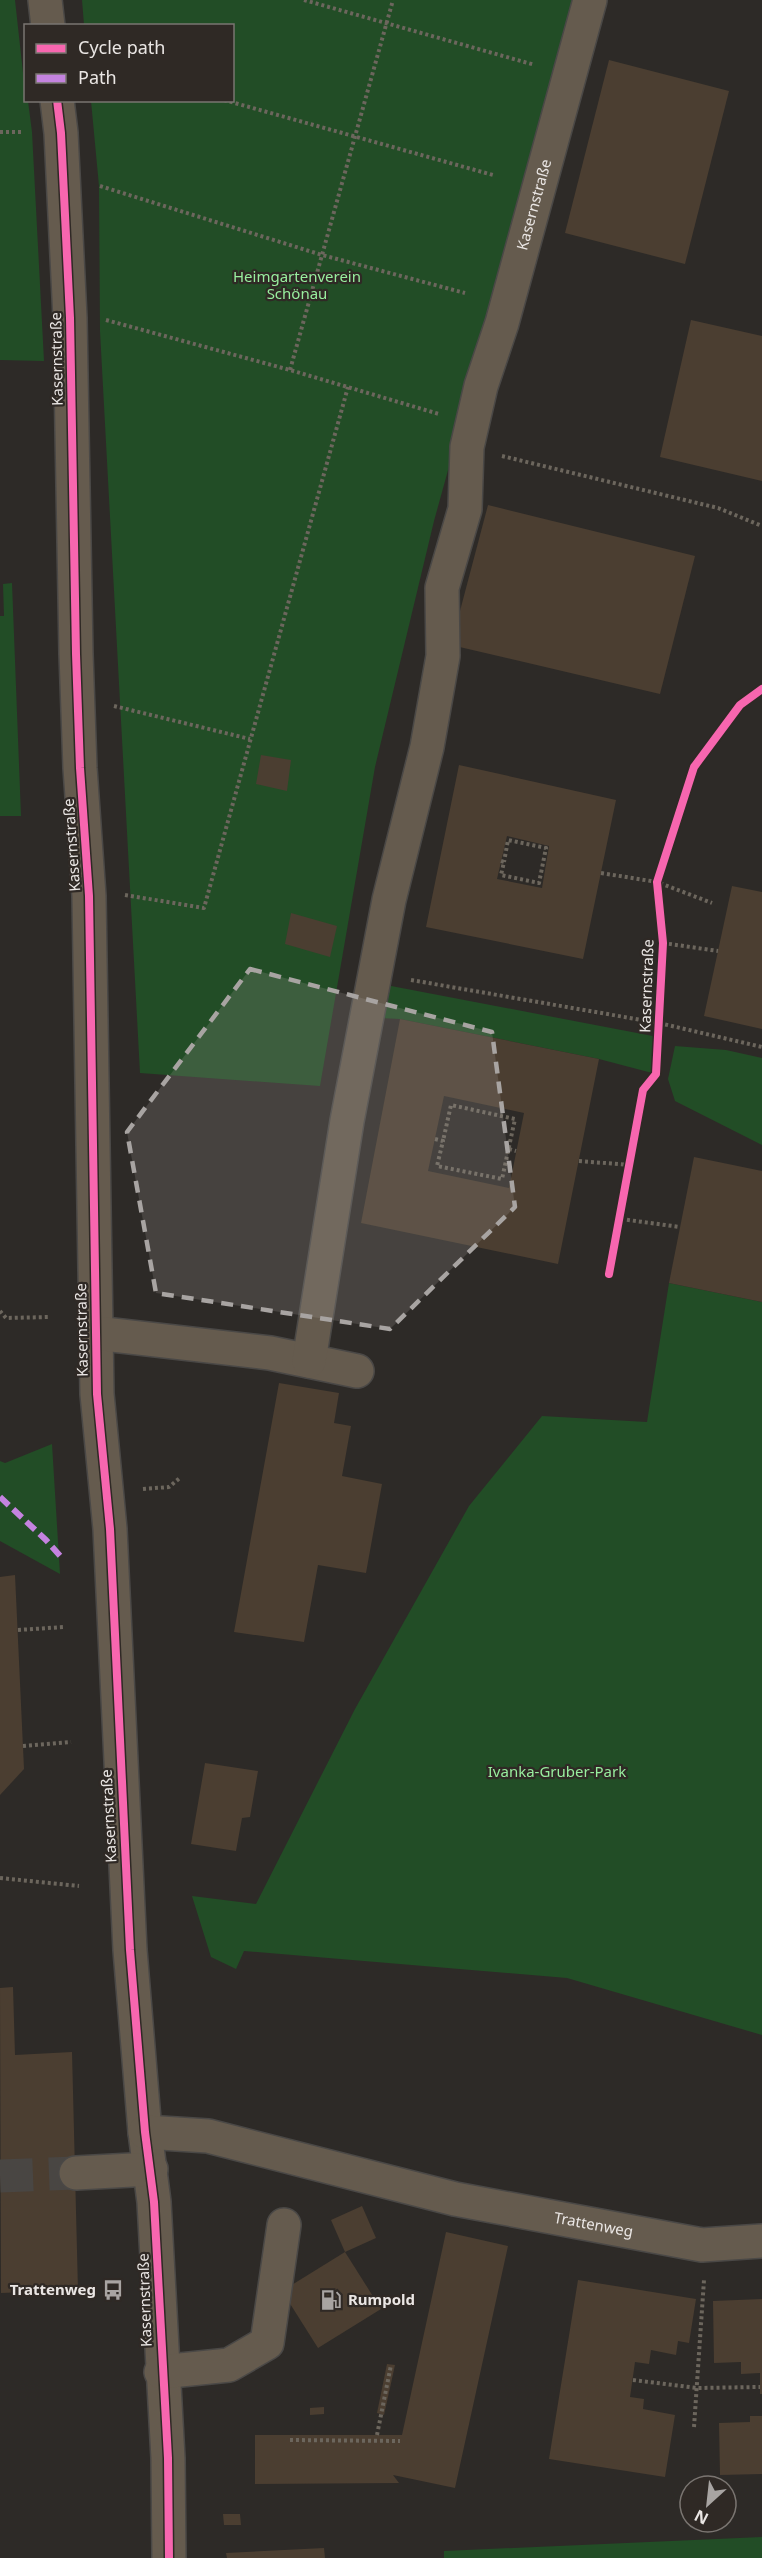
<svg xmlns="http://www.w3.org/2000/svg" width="762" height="2558" font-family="'Noto Sans',sans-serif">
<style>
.green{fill:#224d26}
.building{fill:#4b3e31;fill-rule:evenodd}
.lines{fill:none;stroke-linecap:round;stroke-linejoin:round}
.minor-tunnel{stroke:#494643;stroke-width:33;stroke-dasharray:33 16;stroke-linecap:butt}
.minor-casing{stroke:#4a4846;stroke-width:36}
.path{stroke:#6c665d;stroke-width:4;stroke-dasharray:3 3;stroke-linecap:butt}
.minor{stroke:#655b4e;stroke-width:33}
.quiet{stroke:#c483df;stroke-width:6;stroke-dasharray:12 6;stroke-linecap:butt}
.cycleway-casing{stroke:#2f2925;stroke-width:11}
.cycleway{stroke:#f766af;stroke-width:8}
.marked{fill:#a8a4a2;fill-opacity:0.2;stroke:#a8a4a2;stroke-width:4.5;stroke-dasharray:12 8;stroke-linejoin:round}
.labels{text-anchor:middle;stroke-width:4.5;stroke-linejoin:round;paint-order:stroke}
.street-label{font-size:15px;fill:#eae6e4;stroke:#2f2925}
.park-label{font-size:15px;fill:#98ee9e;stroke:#2f2925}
.poi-label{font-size:15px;font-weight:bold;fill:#eae6e4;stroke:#2f2925;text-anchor:end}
</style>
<rect width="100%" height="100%" fill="#2d2a27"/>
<g class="green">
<path d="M 0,0 L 15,0 L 26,100 L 28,101 L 32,132 L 44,361 L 0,360 Z"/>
<path d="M 82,0 L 578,0 L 434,521 L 375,767 L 320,1086 L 140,1073 L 100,331 L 99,186 L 91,101 L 232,100 L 232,26 L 84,25 Z"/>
<path d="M 12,583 L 21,816 L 0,816 L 0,616 L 4,616 L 3,584 Z"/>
<path d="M 386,985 L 658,1037 L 656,1074 L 599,1059 L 400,1019 L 380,1018 Z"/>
<path d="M 675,1046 L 726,1050 L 762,1058 L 762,1145 L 675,1101 L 668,1079 Z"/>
<path d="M 669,1283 L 762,1302 L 762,2035 L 567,1978 L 244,1951 L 236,1969 L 211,1957 L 192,1896 L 256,1904 L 355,1709 L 469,1506 L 542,1416 L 647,1422 Z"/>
<path d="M 52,1444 L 60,1574 L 0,1541 L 0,1461 L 5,1463 Z"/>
<path d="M 762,2537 L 762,2558 L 444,2558 L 444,2551 Z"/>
</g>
<g class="building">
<path d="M 609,60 L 729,91 L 685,264 L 565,233 Z"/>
<path d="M 691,320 L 762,336 L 762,481 L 660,457 Z"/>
<path d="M 488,505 L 695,556 L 660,694 L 451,645 Z"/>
<path d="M 261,755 L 291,760 L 287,791 L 256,784 Z"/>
<path d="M 459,765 L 616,800 L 583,959 L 426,927 ZM 507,836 L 549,846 L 542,888 L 497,879 Z"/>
<path d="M 732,886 L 762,892 L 762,1029 L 704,1016 Z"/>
<path d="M 291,913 L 337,926 L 330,957 L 285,944 Z"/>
<path d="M 400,1019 L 599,1059 L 558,1264 L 361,1223 ZM 444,1096 L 524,1113 L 509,1188 L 428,1171 Z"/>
<path d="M 694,1157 L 762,1171 L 762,1302 L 669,1283 Z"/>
<path d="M 279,1383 L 339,1393 L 334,1423 L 351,1426 L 342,1476 L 382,1484 L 366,1573 L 318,1565 L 304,1642 L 234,1632 Z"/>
<path d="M 15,1575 L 24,1769 L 0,1795 L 0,1577 Z"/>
<path d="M 205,1763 L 258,1771 L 250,1817 L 242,1818 L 236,1851 L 191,1844 Z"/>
<path d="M 13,1987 L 15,2055 L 72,2052 L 78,2290 L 1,2293 L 0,1988 Z"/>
<path d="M 362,2206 L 376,2238 L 345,2252 L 331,2220 Z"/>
<path d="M 446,2232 L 508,2246 L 455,2488 L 393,2475 L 399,2483 L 255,2484 L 255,2435 L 402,2435 Z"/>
<path d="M 345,2252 L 381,2309 L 318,2348 L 282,2291 Z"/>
<path d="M 578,2280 L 696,2299 L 689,2343 L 678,2341 L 676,2355 L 651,2350 L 649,2364 L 635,2362 L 630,2397 L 644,2399 L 643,2409 L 675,2415 L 665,2477 L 549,2459 Z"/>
<path d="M 762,2299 L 762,2394 L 760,2394 L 760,2373 L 741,2374 L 741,2362 L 714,2363 L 713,2301 Z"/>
<path d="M 387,2364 L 395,2365 L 384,2415 L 377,2413 Z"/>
<path d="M 324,2407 L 324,2414 L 310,2415 L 310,2408 Z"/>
<path d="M 750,2416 L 762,2416 L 762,2474 L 720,2475 L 719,2423 L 750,2422 Z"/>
<path d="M 223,2514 L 240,2514 L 241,2525 L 224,2525 Z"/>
<path d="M 324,2548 L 325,2558 L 227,2558 L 226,2553 Z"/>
</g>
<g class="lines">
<path class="minor-tunnel" d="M 0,2176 L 76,2173"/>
<g class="minor-casing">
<g id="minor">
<path d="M 45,0 L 48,26"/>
<path d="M 57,100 L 61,133 L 70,318 L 76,654 L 80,768 L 89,896 L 97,1394 L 110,1529 L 130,1950 L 145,2132 L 154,2202 L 168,2458 L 169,2558"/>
<path d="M 95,1333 L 270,1353 L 357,1371"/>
<path id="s1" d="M 309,1361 L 347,1121 L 389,900 L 427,747 L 443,656 L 442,588 L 465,509 L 467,447 L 481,386 L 502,323 L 590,0"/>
<path id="s2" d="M 145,2132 L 208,2136 L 455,2199 L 702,2245 L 762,2241"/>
<path d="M 76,2173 L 151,2169"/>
<path d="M 161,2372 L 229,2365 L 267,2343 L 284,2225"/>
</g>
</g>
<g class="path">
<path d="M 304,0 L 535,65"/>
<path d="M 224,100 L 493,175"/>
<path d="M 0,132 L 23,132"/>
<path d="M 100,186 L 322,255 L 465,293"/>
<path d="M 106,320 L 290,370 L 439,414"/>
<path d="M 290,370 L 393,0"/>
<path d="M 502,456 L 718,508 L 762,526"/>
<path d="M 114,706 L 250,739"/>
<path d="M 501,861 L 504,862 L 501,875 L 539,883 L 546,848 L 508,840 L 504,862"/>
<path d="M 601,873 L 657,882 L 712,903"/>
<path d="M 125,895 L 204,908 L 348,387"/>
<path d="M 663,943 L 718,951"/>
<path d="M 411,980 L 659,1023 L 762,1047"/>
<path d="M 435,1139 L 443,1141 L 437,1166 L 502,1179 L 515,1119 L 451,1105 L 443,1141"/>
<path d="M 509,1149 L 516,1151"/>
<path d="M 579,1161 L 630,1165"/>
<path d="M 621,1219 L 680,1227"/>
<path d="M 0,1311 L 6,1318 L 49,1317"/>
<path d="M 143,1489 L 169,1487 L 181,1477"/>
<path d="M 18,1630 L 64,1627"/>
<path d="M 23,1746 L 71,1742"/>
<path d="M 0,1878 L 79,1886"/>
<path d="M 633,2380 L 697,2388 L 760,2387"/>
<path d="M 694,2427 L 704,2280"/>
<path d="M 377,2435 L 391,2365"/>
<path d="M 290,2440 L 400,2441"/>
</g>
<use href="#minor" class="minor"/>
<path class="quiet" d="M 0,1497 L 46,1540 L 62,1558"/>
<g class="cycleway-casing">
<g id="cycleway">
<path d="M 57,100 L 61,133 L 70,318 L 76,654 L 80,768 L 89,896 L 97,1394 L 110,1529 L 130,1950 L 145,2132 L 154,2202 L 168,2458 L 169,2558"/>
<path d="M 609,1274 L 643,1090 L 656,1074 L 663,943 L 657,882 L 694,767 L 740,705 L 762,689"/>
</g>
</g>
<use href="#cycleway" class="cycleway"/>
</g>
<path class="marked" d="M 250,969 L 492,1032 L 515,1207 L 390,1329 L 156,1293 L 127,1132 Z"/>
<defs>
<g id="bus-bare" transform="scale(1.62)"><path d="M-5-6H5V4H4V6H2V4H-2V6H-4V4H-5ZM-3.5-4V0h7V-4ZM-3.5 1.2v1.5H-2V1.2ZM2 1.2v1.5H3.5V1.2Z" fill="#a8a4a2" stroke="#2f2925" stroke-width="2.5" paint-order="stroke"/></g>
<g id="fuel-bare" transform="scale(1.62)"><path d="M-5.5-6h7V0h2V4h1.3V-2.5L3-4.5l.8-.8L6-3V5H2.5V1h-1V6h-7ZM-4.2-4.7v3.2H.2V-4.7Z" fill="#a8a4a2" stroke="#2f2925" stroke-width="2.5" paint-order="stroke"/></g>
</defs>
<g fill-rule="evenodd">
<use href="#bus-bare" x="113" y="2290"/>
<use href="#fuel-bare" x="331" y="2300"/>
</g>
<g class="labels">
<g class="street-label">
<text dy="5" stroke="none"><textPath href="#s1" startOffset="1182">Kasernstraße</textPath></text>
<text transform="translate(57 359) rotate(-91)" y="5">Kasernstraße</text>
<text transform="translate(72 845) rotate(-94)" y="5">Kasernstraße</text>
<text transform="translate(647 986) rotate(-88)" y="5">Kasernstraße</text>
<text transform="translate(82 1330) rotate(-91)" y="5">Kasernstraße</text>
<text transform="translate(109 1816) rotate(-93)" y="5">Kasernstraße</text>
<text dy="5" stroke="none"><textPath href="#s2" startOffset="459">Trattenweg</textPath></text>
<text transform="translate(145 2300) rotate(-92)" y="5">Kasernstraße</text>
</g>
<g class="park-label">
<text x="297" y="282">Heimgartenverein<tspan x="297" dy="17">Schönau</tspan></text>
<text x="557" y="1777">Ivanka-Gruber-Park</text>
</g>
<g class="poi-label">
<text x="96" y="2295">Trattenweg</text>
<text x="348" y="2305" text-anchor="start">Rumpold</text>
</g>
</g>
<rect x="24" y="24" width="210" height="78" fill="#2f2925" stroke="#7a7571" stroke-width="1.5"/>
<rect x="36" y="44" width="30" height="9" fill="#f766af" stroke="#7a7571" stroke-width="1.5"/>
<text x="78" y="54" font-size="18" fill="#eae6e4">Cycle path</text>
<rect x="36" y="74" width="30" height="9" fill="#c483df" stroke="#7a7571" stroke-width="1.5"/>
<text x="78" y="84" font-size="18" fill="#eae6e4">Path</text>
<g transform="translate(708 2504) rotate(207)"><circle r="28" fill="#2f2925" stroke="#7a7571" stroke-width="1.5"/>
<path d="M0-4.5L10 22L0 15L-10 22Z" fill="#a8a4a2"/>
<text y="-9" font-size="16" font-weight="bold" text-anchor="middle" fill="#eae6e4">N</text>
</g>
</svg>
